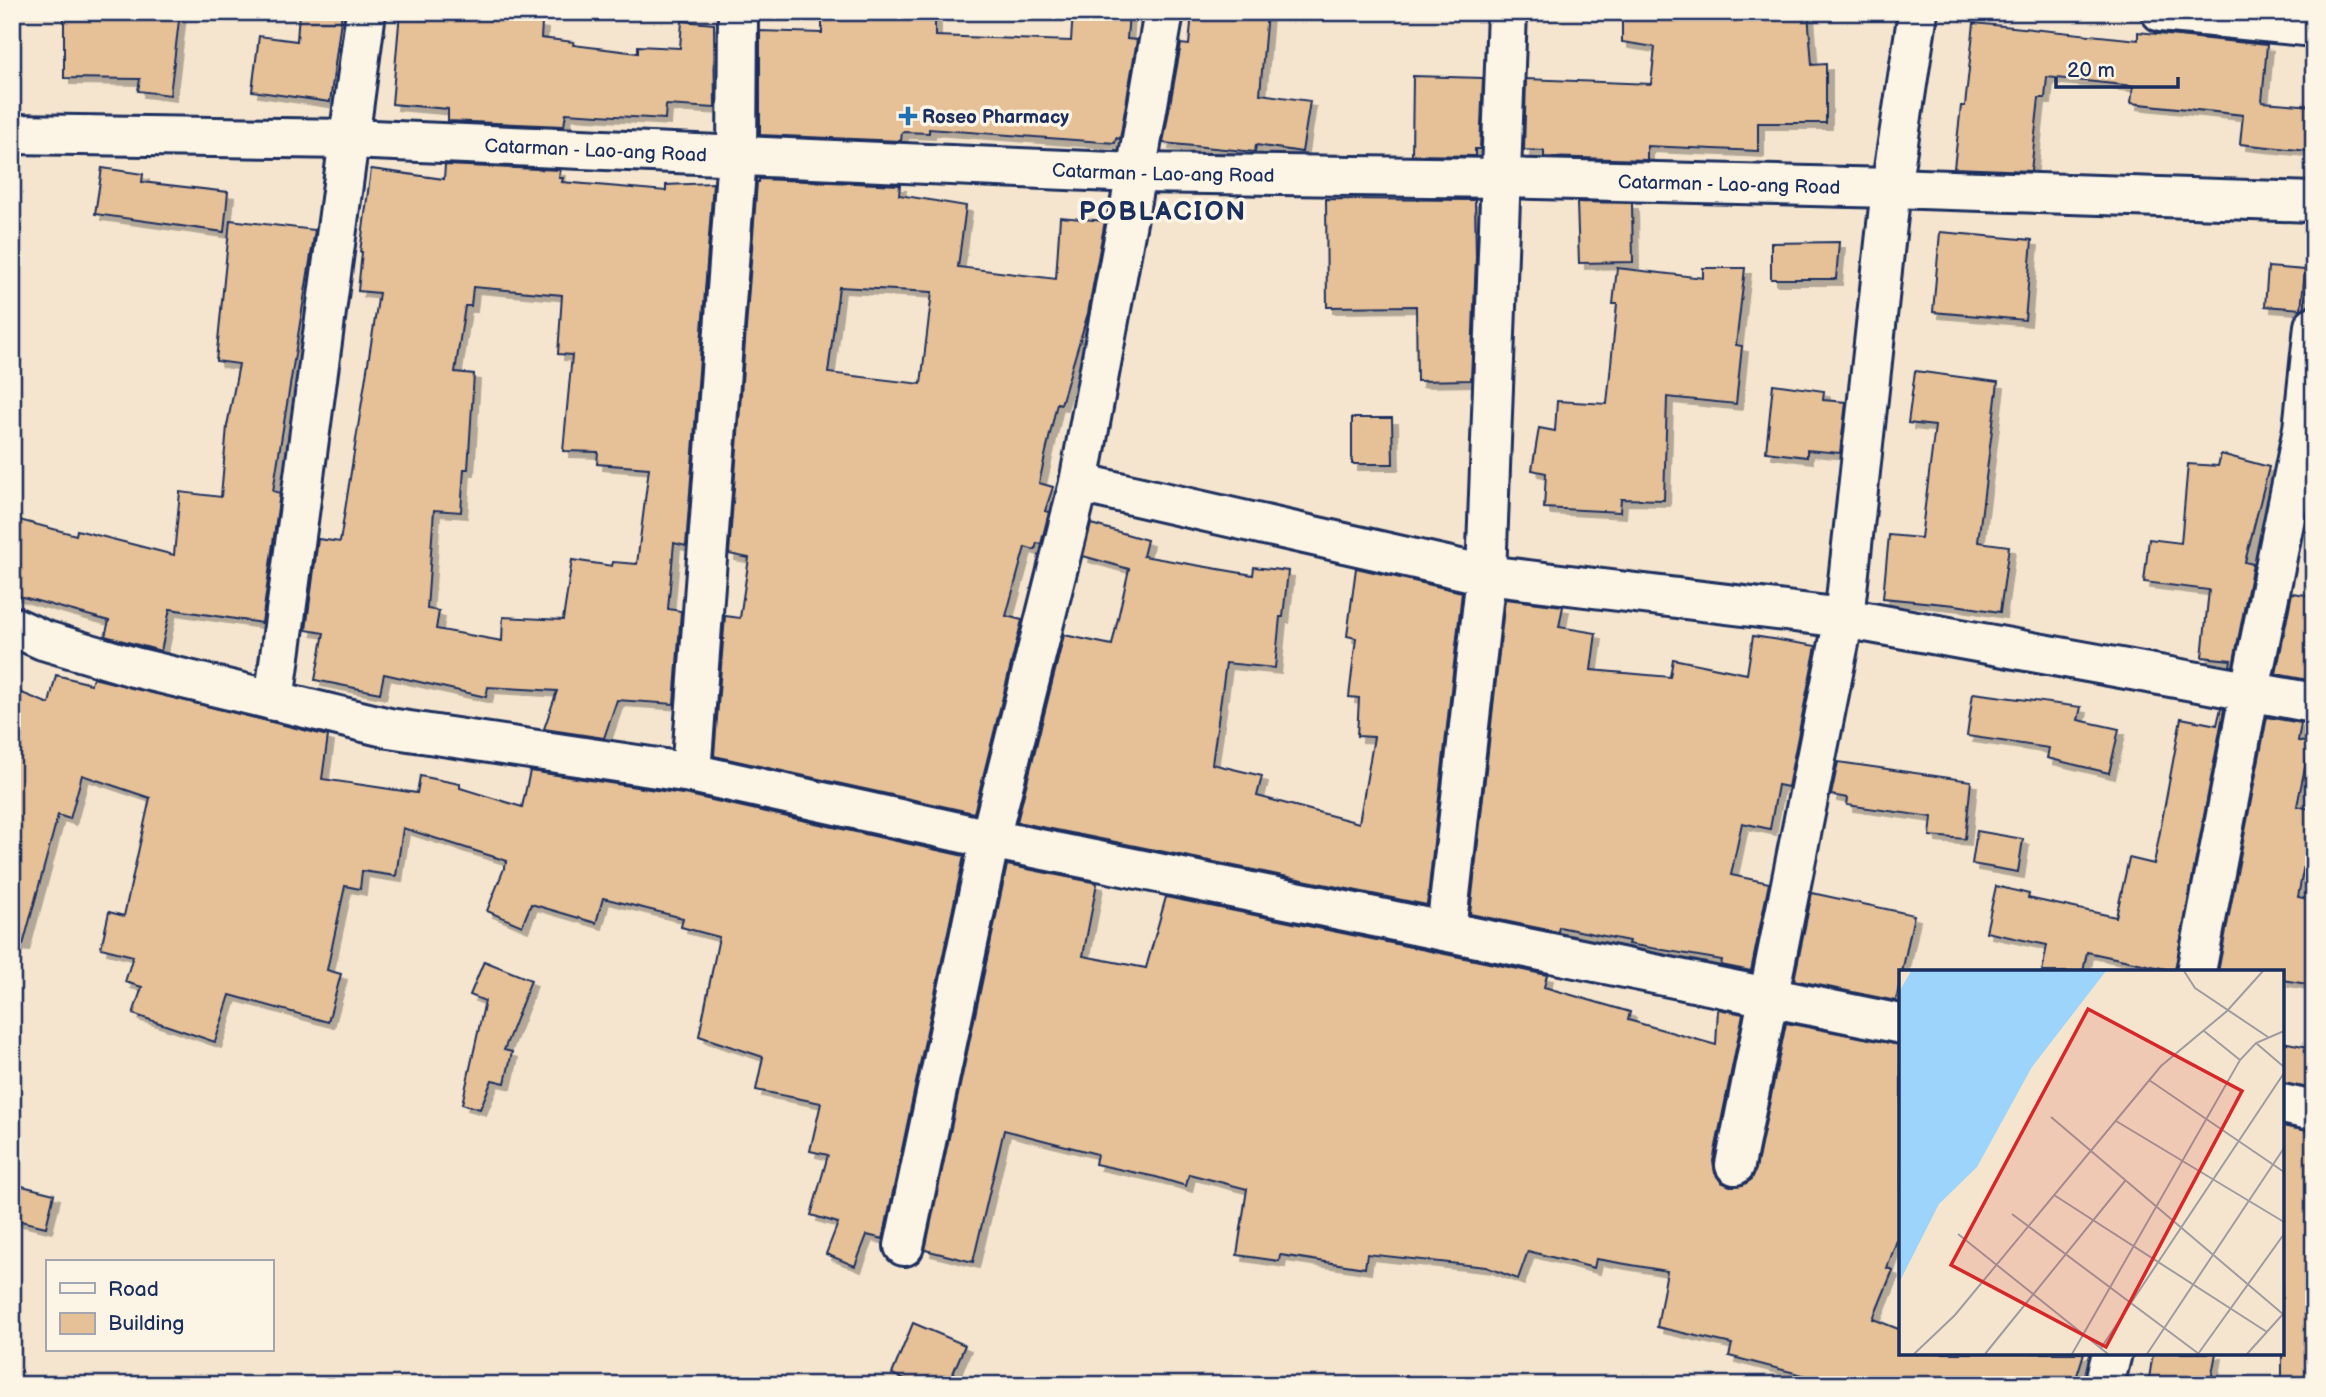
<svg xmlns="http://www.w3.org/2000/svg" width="2326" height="1397" font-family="'Balsamiq Sans',sans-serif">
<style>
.building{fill:#e6c197;stroke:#1b2f5e;stroke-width:2;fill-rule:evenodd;filter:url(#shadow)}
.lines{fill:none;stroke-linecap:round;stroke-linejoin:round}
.street-casing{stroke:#1b2f5e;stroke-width:44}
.secondary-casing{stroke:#1b2f5e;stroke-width:44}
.street{stroke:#fcf5e5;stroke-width:38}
.secondary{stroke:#fcf5e5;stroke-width:38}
.poi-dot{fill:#1f6fb2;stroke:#fcf5e5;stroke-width:2.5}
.labels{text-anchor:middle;stroke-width:7;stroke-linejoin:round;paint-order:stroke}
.poi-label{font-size:19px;font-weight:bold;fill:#1b2f5e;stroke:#fcf5e5;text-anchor:start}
.street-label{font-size:19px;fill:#1b2f5e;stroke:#fcf5e5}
.district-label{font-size:26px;font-weight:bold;letter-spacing:2px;fill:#1b2f5e;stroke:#fcf5e5}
.inset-road{fill:none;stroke:#9e9ca1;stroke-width:2}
.view{fill:#d62828;fill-opacity:0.15;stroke:#d62828;stroke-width:3.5}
.inset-edge{fill:none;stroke:#1b2f5e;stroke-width:3.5}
</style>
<defs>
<filter id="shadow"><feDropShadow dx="6" dy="6" stdDeviation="0" flood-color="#0004"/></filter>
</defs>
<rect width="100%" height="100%" fill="#f5e5ce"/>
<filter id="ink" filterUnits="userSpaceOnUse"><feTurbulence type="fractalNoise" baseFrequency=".0143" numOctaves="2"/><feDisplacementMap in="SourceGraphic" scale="14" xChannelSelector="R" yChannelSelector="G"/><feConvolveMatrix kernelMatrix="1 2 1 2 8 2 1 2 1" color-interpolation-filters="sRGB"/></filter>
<g filter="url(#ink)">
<g class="building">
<path d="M 64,12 L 180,12 L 170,95 L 138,91 L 140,79 L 64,78 Z"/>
<path d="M 299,12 L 342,12 L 330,102 L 252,91 L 259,36 L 297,41 Z"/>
<path d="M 400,12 L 492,12 L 491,17 L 542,23 L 541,38 L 574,42 L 573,45 L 638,53 L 638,46 L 680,48 L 682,21 L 714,24 L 715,108 L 666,105 L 665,119 L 566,113 L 564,126 L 448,121 L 448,109 L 392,104 Z"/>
<path d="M 822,12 L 935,12 L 935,36 L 1071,41 L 1073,12 L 1129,12 L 1127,39 L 1137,40 L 1120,139 L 1116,138 L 1115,143 L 929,129 L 929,133 L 902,132 L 901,141 L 760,135 L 760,31 L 822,33 Z"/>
<path d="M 1192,12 L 1267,12 L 1260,94 L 1310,101 L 1302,152 L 1256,145 L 1255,152 L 1163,143 L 1181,44 L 1189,45 Z"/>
<path d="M 1622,12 L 1808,12 L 1812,65 L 1826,64 L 1826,123 L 1758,123 L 1758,151 L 1647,146 L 1647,160 L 1544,157 L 1544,151 L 1524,150 L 1526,79 L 1651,84 L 1655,47 L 1622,42 Z"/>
<path d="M 1974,23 L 2138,40 L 2138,32 L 2267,45 L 2262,102 L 2314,106 L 2309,151 L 2240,144 L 2243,115 L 2131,103 L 2133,86 L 2047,77 L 2045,98 L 2039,98 L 2031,171 L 1954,168 L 1961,106 L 1965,106 Z"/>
<path d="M 1413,76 L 1483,78 L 1480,149 L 1475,149 L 1475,156 L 1412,155 Z"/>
<path d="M 445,165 L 560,170 L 559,178 L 563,178 L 562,182 L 666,191 L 666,185 L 713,183 L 686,546 L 674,543 L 668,609 L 681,611 L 674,704 L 617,700 L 604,738 L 544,729 L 557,691 L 488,687 L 486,697 L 384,674 L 380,693 L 315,680 L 324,633 L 306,630 L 318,539 L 340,542 L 379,293 L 358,291 L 362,252 L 360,252 L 371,169 L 444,179 ZM 473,287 L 562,295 L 558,354 L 572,355 L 563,451 L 598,452 L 597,464 L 649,468 L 637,564 L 613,562 L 612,566 L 572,560 L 563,620 L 503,617 L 502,641 L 436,629 L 439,611 L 427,609 L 434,510 L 461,512 L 464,469 L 468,469 L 474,374 L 455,372 L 465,306 L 471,306 Z"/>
<path d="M 102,168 L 143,174 L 142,182 L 228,192 L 224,232 L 95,214 Z"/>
<path d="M 759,179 L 900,185 L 899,195 L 966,206 L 958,267 L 1056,279 L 1060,217 L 1105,221 L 1088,313 L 1061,404 L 1057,403 L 1039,483 L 1053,487 L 1045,511 L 1049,512 L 1041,544 L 1037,543 L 1035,550 L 1025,547 L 1006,616 L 1022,620 L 974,813 L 714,756 L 725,616 L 740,618 L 749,558 L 729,554 L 757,182 L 759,182 ZM 839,287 L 932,292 L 921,384 L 828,373 Z"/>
<path d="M 1326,199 L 1475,200 L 1476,257 L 1471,380 L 1417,381 L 1416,306 L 1327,307 Z"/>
<path d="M 1577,202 L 1632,203 L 1633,262 L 1579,263 Z"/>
<path d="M 230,220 L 315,230 L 273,491 L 280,493 L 262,623 L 170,609 L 161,651 L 105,636 L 109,621 L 12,594 L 12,518 L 76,535 L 77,530 L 174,555 L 180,492 L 221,497 L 227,426 L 239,364 L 216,361 Z"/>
<path d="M 1940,232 L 2032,240 L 2025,320 L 1933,312 Z"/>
<path d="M 1839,242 L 1836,279 L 1771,279 L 1771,243 Z"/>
<path d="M 2268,267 L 2305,270 L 2301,309 L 2265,306 Z"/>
<path d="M 1617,268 L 1703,278 L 1703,268 L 1745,268 L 1736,345 L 1742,346 L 1736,404 L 1667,397 L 1664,500 L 1621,499 L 1620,512 L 1544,508 L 1546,473 L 1532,470 L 1539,428 L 1555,431 L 1557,401 L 1607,404 L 1617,304 L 1613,304 Z"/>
<path d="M 1915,371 L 1998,382 L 1978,542 L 2009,546 L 2000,612 L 1955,605 L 1883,598 L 1889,535 L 1921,538 L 1935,426 L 1908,423 Z"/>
<path d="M 1773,384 L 1824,391 L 1823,400 L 1846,402 L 1840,453 L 1807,450 L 1807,457 L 1766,452 Z"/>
<path d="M 1352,418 L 1392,418 L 1393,464 L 1352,464 Z"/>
<path d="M 2221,454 L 2269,467 L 2245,562 L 2253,564 L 2233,666 L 2230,666 L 2231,660 L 2202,657 L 2209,590 L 2144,582 L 2149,539 L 2181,543 L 2188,464 L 2218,466 Z"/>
<path d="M 1091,524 L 1147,540 L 1143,556 L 1253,575 L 1254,567 L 1288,571 L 1283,617 L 1280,617 L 1275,668 L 1226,663 L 1212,764 L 1262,776 L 1257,796 L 1359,823 L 1374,737 L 1357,736 L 1359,698 L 1349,697 L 1356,638 L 1347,636 L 1356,568 L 1462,592 L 1427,905 L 1017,822 L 1064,635 L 1112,645 L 1129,569 L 1083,556 Z"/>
<path d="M 2292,593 L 2314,596 L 2314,646 L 2308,680 L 2276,674 Z"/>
<path d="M 1505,599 L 1563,606 L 1559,627 L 1596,633 L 1591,670 L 1670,677 L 1673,659 L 1747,674 L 1753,636 L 1816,646 L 1788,787 L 1778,785 L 1770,829 L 1742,823 L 1731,875 L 1769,883 L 1751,971 L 1721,965 L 1722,960 L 1628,944 L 1629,941 L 1559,927 L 1558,932 L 1470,914 Z"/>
<path d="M 56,675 L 91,684 L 93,678 L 328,736 L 322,779 L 417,793 L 420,776 L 460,784 L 460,788 L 522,807 L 530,771 L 689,795 L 964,856 L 883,1239 L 867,1235 L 855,1266 L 826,1254 L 838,1223 L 811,1215 L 828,1155 L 810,1151 L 821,1103 L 756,1090 L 763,1057 L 699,1036 L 719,937 L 681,927 L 683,918 L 603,898 L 596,923 L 531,904 L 522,926 L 487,911 L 507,861 L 403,828 L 396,876 L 362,871 L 360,889 L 345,886 L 327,970 L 341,974 L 328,1022 L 230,995 L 215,1042 L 133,1014 L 142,987 L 125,982 L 133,956 L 101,948 L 109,912 L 124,916 L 150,798 L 82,775 L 70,819 L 58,815 L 23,945 L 12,944 L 12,689 L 49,704 Z"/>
<path d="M 1973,693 L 2081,707 L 2078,720 L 2119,729 L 2109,773 L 2047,758 L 2049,748 L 1967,736 Z"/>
<path d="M 2221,708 L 2224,709 L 2175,971 L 2087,952 L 2083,972 L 2042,972 L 2047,945 L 1986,932 L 1996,886 L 2029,894 L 2028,898 L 2116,917 L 2129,858 L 2154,864 L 2181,718 L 2217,725 Z"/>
<path d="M 2267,717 L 2301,723 L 2298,741 L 2310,743 L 2297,806 L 2314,810 L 2314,812 L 2298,897 L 2314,900 L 2314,985 L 2282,980 L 2282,972 L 2218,972 Z"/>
<path d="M 1838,762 L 1971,781 L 1965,839 L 1930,836 L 1932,817 L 1847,805 L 1848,798 L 1831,795 Z"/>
<path d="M 1977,831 L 2023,839 L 2018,872 L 1972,864 Z"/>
<path d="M 1007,865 L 1097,883 L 1083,956 L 1146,968 L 1166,897 L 1547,975 L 1544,987 L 1630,1012 L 1628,1020 L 1716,1045 L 1718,1009 L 1743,1014 L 1713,1161 L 1715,1173 L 1721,1182 L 1730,1186 L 1743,1185 L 1752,1179 L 1756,1169 L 1786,1023 L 1901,1045 L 1901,1229 L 1887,1268 L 1893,1270 L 1873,1319 L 1901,1330 L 1901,1353 L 2084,1353 L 2074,1385 L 1821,1385 L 1822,1380 L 1729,1356 L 1732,1344 L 1657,1327 L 1667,1271 L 1596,1259 L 1594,1268 L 1528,1251 L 1518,1279 L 1486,1267 L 1367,1254 L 1365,1268 L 1280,1255 L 1279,1261 L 1237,1255 L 1247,1189 L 1189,1174 L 1186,1186 L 1156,1177 L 1095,1164 L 1097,1154 L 1004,1130 L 973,1262 L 925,1250 Z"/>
<path d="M 1812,893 L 1914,915 L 1896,1001 L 1794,980 Z"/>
<path d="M 484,961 L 531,980 L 504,1050 L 512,1052 L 505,1083 L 492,1080 L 480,1109 L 462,1104 L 485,1001 L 470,995 Z"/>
<path d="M 2282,1042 L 2314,1048 L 2314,1089 L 2282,1083 Z"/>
<path d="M 2282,1126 L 2314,1132 L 2314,1385 L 2282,1385 Z"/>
<path d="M 18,1185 L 54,1194 L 46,1227 L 12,1219 Z"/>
<path d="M 913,1323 L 965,1345 L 948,1385 L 917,1385 L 892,1374 Z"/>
<path d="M 2153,1353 L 2216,1353 L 2210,1385 L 2148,1385 Z"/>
</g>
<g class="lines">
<g class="street-casing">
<g id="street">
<path d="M 2161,12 L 2314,27"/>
<path d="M 1079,483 L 1486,575 L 1844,618 L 2314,703"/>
<path d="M 12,626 L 43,640 L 134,667 L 389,728 L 691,773 L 990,839 L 1901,1024"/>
<path d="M 274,701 L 366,12"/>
<path d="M 691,773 L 737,156 L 738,12"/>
<path d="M 1446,931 L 1486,575 L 1507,12"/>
<path d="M 2196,972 L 2250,690 L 2303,429 L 2314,326"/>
<path d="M 2282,1104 L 2314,1111"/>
<path d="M 1735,1165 L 1844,618 L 1891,188 L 1918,12"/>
<path d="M 904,1246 L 990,839 L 1079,483 L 1136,173"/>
<path d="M 2104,1385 L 2112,1353"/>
</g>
</g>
<g class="secondary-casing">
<g id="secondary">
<path id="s1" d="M 12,134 L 349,139 L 1136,173 L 1501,178 L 1891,188 L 2314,202"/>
<path d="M 1136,173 L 1164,12"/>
</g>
</g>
<use href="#street" class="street"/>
<use href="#secondary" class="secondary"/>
</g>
</g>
<path class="poi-dot" d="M904.5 105.5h7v7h7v7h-7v7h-7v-7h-7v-7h7z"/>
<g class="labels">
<g class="poi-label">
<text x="922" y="123">Roseo Pharmacy</text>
</g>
<g class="street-label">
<text dy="7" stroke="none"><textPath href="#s1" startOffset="584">Catarman - Lao-ang Road</textPath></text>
<text dy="7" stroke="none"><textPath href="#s1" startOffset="1152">Catarman - Lao-ang Road</textPath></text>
<text dy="7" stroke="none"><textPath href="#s1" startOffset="1718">Catarman - Lao-ang Road</textPath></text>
</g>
<g class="district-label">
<text x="1163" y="220">POBLACION</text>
</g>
</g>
<g transform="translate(1899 970)">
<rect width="385" height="385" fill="#f5e5ce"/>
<path d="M 12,1 L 207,1 L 133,97 L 78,197 L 40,234 L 0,313 L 0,22 Z" fill="#9cd4fc"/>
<path class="inset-road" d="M 285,1 L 296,18 L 369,67M 305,61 L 341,90M 357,73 L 385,97M 250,110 L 385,202M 152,147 L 385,345M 217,151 L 385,252M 155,225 L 368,362M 113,244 L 300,384M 59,264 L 209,384M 202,378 L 385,103M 15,384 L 56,345 L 262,96 L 328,41 L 364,1M 86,384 L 226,211M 173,384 L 341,90 L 357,73 L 385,61M 248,384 L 385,178M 299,384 L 385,264M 348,384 L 384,344"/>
<path class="view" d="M 189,39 L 343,121 L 207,377 L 52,295 Z"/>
<rect width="385" height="385" class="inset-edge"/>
</g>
<rect width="2326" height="1397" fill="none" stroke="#fcf5e5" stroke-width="42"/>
<rect x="21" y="21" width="2284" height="1355" fill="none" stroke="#1b2f5e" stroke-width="2.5" filter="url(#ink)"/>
<rect x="46" y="1260" width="228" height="91" fill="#fcf5e5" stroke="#a2a6af" stroke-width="2"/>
<rect x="60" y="1283" width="35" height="10" fill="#fcf5e5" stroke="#a2a6af" stroke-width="2"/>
<text x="108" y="1296" font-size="21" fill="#1b2f5e">Road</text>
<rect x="60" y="1313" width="35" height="21" fill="#e6c197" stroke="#a2a6af" stroke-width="2"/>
<text x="108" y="1330" font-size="21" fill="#1b2f5e">Building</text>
<path d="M2056 77v10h122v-10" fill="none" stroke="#1b2f5e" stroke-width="3.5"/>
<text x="2067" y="77" font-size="21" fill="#1b2f5e" stroke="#fcf5e5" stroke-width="5" paint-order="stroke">20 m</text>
</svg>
